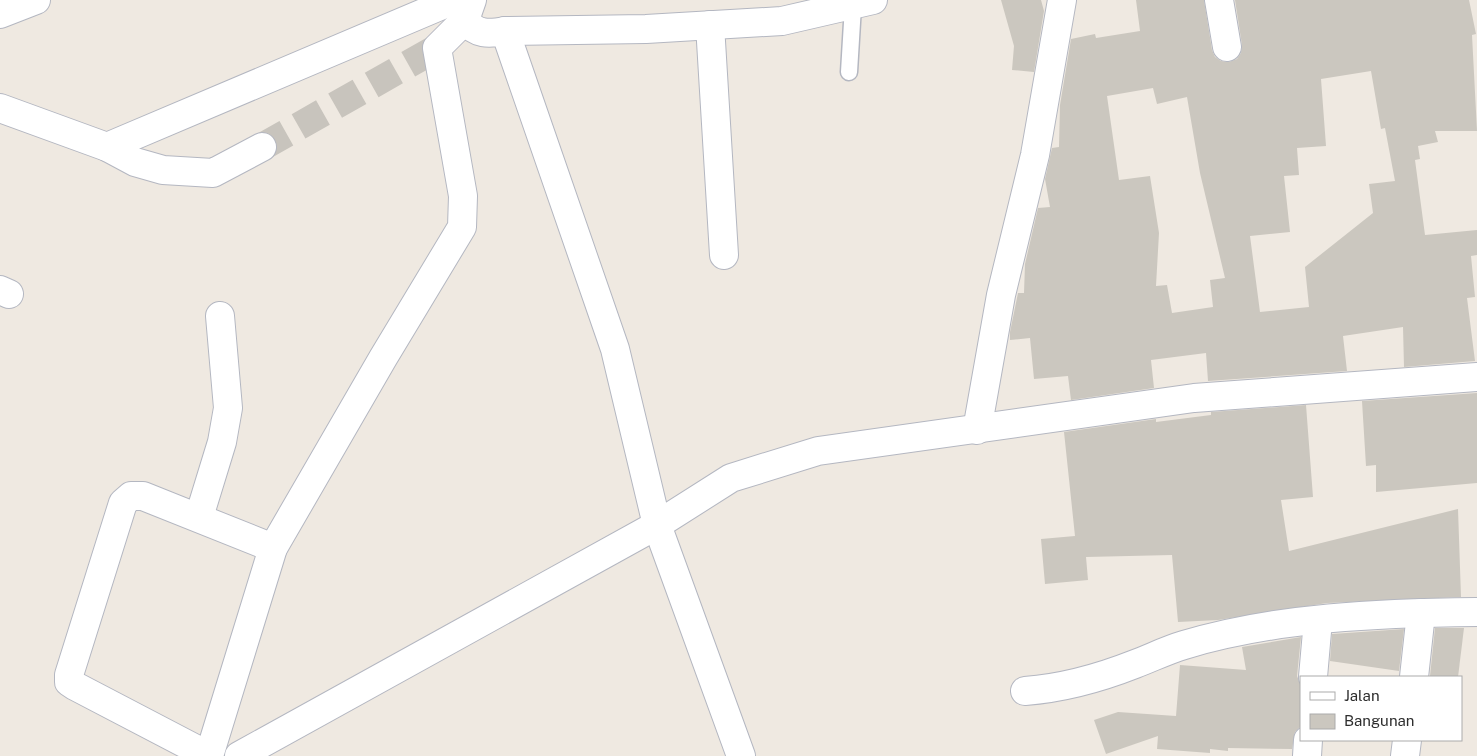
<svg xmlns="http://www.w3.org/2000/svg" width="1477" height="756" font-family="'Public Sans',sans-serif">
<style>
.building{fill:#cbc7bf;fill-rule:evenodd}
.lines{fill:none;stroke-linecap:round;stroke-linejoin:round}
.minor-tunnel{stroke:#c8c4bd;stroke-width:28;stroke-dasharray:28 14;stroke-linecap:butt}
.service-casing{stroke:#b4b7c1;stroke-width:19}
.minor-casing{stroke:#b4b7c1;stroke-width:30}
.service{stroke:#fff;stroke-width:16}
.minor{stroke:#fff;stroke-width:28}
</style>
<rect width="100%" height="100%" fill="#efe9e1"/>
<g class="building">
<path d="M 1001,0 L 1041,0 L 1044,11 L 1034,72 L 1012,70 L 1014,46 Z"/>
<path d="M 1136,0 L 1204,0 L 1212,50 L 1215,57 L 1221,61 L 1229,62 L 1237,59 L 1241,53 L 1242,45 L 1235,0 L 1469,0 L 1476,34 L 1472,35 L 1477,131 L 1435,131 L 1438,142 L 1418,146 L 1420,159 L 1415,160 L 1425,235 L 1477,230 L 1477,255 L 1471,256 L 1475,297 L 1467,298 L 1475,361 L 1404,367 L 1403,327 L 1343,336 L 1347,371 L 1208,381 L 1206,353 L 1151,360 L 1154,388 L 1071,400 L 1068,376 L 1034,379 L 1030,338 L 1010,340 L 1010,332 L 1018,293 L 1024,293 L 1025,264 L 1038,208 L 1050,207 L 1045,179 L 1052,148 L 1059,147 L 1060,105 L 1071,39 L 1095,34 L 1096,38 L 1140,31 ZM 1371,71 L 1381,129 L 1385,128 L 1395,181 L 1369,184 L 1373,213 L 1305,267 L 1309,307 L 1260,312 L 1250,236 L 1290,232 L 1284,176 L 1299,175 L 1297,148 L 1326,146 L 1321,79 ZM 1153,88 L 1157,104 L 1187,97 L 1200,173 L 1225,278 L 1210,280 L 1213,307 L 1172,313 L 1167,285 L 1156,286 L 1159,233 L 1150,176 L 1119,180 L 1107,96 Z"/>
<path d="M 1477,393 L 1477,483 L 1376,492 L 1376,465 L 1366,466 L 1362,401 Z"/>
<path d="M 1306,405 L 1313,497 L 1281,500 L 1289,551 L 1458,509 L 1461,597 L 1327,603 L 1218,620 L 1178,622 L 1172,555 L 1086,557 L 1088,580 L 1045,584 L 1041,539 L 1075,536 L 1064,432 L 1156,419 L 1156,422 L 1211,415 L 1211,412 Z"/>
<path d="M 1435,628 L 1464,628 L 1458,677 L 1430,676 Z"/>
<path d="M 1404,629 L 1399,671 L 1330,661 L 1332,634 Z"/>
<path d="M 1301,637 L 1297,676 L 1301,686 L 1301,726 L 1295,732 L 1292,749 L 1228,748 L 1228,751 L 1210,749 L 1210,753 L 1157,749 L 1158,736 L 1106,754 L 1094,720 L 1118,712 L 1176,716 L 1180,665 L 1246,670 L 1242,647 Z"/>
</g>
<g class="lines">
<path class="minor-tunnel" d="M 262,147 L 437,48"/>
<g class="service-casing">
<path id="service" d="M 849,72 L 853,6"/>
</g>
<g class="minor-casing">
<g id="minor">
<path d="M 1219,0 L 1227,47"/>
<path d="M 0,14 L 36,0"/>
<path d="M 465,20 C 476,35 489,34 505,31 L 615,349 L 657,525 L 741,756"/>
<path d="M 710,25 L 724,255"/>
<path d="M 505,31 L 646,29 L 782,21 L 873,0"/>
<path d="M 0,108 L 107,147 L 135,162 L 163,170 L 213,173 L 262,147"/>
<path d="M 107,147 L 454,0"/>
<path d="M 0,290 L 9,294"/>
<path d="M 977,430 L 1001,295 L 1035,155 L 1062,0"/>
<path d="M 199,517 L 222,442 L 228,408 L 220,316"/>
<path d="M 1313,677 L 1318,620"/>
<path d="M 1414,677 L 1421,613"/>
<path d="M 1025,691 C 1064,688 1097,679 1135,664 C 1151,658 1167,650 1184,645 C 1277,617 1380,613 1477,612"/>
<path d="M 209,756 L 273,548 L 383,358 L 462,227 L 463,196 L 437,48 L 465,20 L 472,0"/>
<path d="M 209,756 L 75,686 L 69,682 L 69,675 L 123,503 L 131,496 L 143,496 L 273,548"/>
<path d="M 239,756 L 657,525 L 731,478 L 818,451 L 1194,398 L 1477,377"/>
<path d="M 1307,756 L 1308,740"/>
<path d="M 1405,756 L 1407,740"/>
</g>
</g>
<use href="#service" class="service"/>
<use href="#minor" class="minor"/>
</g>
<rect x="1300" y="676" width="162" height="65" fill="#ffffff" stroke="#ababab"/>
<rect x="1310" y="692" width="25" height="8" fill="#ffffff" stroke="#ababab"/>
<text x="1344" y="701" font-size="15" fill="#2e2e2e">Jalan</text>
<rect x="1310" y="714" width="25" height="15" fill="#cbc7bf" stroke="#ababab"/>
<text x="1344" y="726" font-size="15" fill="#2e2e2e">Bangunan</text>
</svg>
